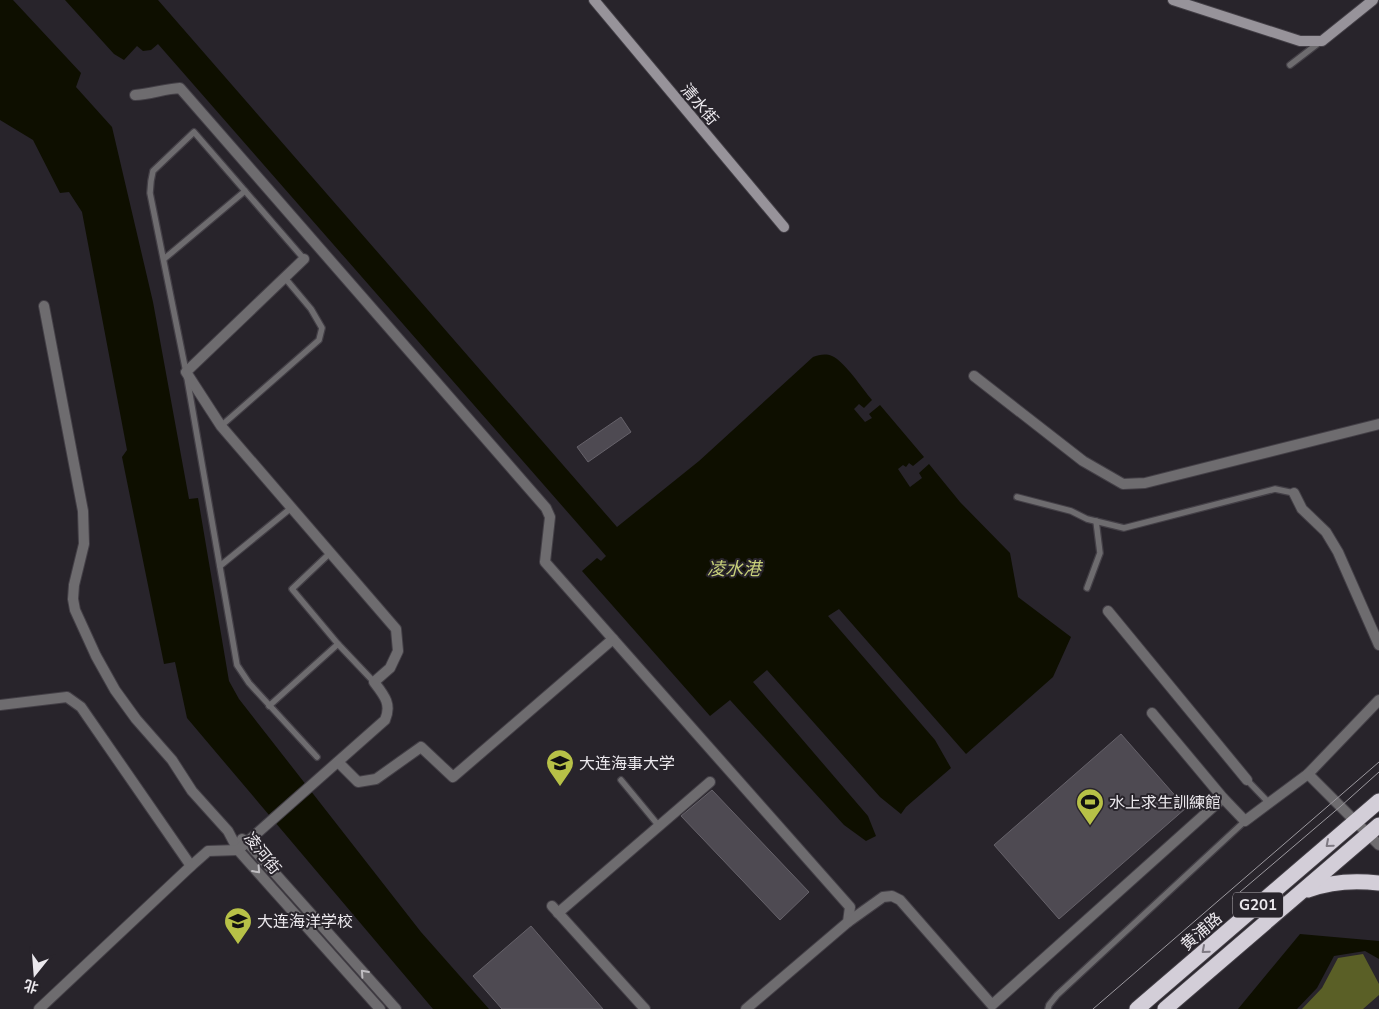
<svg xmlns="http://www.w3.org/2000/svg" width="1379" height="1009" font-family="'Nunito Sans','Noto Sans SC',sans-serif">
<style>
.forest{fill:#5a5f26}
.water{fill:#0e0f00}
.building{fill:#4e4a52;stroke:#66626a}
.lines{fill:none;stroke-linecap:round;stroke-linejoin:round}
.lane-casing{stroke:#433f46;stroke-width:8}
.street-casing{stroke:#433f46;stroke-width:12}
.secondary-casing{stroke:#433f46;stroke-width:12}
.highway-casing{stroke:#433f46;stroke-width:17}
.lane{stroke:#6e6c6f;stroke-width:5.5}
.street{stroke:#6e6c6f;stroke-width:10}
.secondary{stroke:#97939a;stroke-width:10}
.highway{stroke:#d3ced8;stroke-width:15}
.tram{stroke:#9c999f;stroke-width:1}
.oneway{stroke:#7e7982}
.oneway2{stroke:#bfbdc1}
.labels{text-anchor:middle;stroke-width:4;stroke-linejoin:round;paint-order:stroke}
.shield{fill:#28242b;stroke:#b0adb3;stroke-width:1}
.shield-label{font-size:15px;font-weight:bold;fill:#ebe8ed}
.street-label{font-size:16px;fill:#ebe8ed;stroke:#28242b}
.poi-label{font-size:16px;fill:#ebe8ed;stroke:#28242b;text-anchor:start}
.water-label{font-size:18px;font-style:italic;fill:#c7d07a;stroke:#28242b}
</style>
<rect width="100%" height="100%" fill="#28242b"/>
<path class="forest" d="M 1363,954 L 1379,984 L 1379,995 L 1363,1009 L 1302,1009 L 1322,988 L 1338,958 Z"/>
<g class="water">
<path d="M 0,0 L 13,0 L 81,73 L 76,87 L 112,127 L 153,302 L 189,499 L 198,498 L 229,681 L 239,699 L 421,932 L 489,1009 L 433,1009 L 187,718 L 175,662 L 164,664 L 122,457 L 127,450 L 82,212 L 69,192 L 60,193 L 33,140 L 0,120 Z"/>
<path d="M 65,0 L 158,0 L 617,527 L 699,461 L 813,357 C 819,355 825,353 832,356 C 845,362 862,388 872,400 L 864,408 L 859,404 L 854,409 L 865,422 L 872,418 L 869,414 L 880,405 L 924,457 L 913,466 L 909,463 L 906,467 L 903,465 L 898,469 L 910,487 L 922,478 L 919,473 L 929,464 L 960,502 L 1010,553 L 1018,597 L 1071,637 L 1053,677 L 966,754 L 839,609 L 828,616 L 935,740 L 951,768 L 906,807 L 901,814 L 880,797 L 767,670 L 753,682 L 868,816 L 876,836 L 866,841 L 844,825 L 730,700 L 710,716 L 582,571 L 597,558 L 601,561 L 606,556 L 158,44 L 151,50 L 143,51 L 137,46 L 124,60 L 114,54 Z"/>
<path d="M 1300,934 L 1379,941 L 1379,959 L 1365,951 L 1334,956 L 1317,988 L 1297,1009 L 1238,1009 Z"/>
</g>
<g class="building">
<path d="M 621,417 L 631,432 L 588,462 L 577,447 Z"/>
<path d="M 1121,734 L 1186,808 L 1059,919 L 994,845 Z"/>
<path d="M 712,790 L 809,892 L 780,920 L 681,816 Z"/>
<path d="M 531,926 L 603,1009 L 502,1009 L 473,976 Z"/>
</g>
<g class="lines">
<g class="lane-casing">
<g id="lane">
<path d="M 1290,65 L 1320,42"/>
<path d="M 164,259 L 245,191"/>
<path d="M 304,259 L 194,132 L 153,171 L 151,181 L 150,193 L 186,372 L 237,665 L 249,683 L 317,757"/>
<path d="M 221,426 L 319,340 L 322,328 L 311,309 L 285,278"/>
<path d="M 1017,497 L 1071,511 L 1087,519 L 1124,528 L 1275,489 L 1294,493"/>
<path d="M 330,553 L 292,589 L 338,644 L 374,682"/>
<path d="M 220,566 L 291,508"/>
<path d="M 1087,588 L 1100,553 L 1096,521"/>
<path d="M 269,706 L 338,644"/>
<path d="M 621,780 L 659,826"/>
<path d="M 1247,780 L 1270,804"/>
<path d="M 1048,1009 L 1049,1005 L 1057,995 L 1245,821"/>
</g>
</g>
<g class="street-casing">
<g id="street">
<path d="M 135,95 C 151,94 164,89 180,88 L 546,508 L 550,517 L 545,562 L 613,639"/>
<path d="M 44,306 L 83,511 L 84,544 L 74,585 L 73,599 L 75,610 L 96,656 L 115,690 L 136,719 L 172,760 L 192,791 L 228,831 L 238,850 L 380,1009"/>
<path d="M 974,376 L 1083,461 L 1123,484 L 1145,483 L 1379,424"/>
<path d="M 1294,493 L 1302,509 L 1326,532 L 1338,552 L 1379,645"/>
<path d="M 1108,611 L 1247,780"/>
<path d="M 0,705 L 67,697 L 81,707 L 191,866"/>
<path d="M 1152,713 L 1223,798 L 1245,821 L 1308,774 L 1379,700"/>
<path d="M 338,762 L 358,782 L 376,779 L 421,747 L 453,777 L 613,639 L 850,907 L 848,922 L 746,1009"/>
<path d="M 1308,774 L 1379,845"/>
<path d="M 242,839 L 247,842 L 396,1009"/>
<path d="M 552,906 L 645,1009"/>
<path d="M 558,913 L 710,782"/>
<path d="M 848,922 L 883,897 L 892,896 L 900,900 L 992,1005 L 1223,798"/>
<path d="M 39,1009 L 191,866 L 208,851 L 238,850 L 385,720 C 392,704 384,695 374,682 L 390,668 L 398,651 L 396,629 L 221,426 L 186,372 L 304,259"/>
</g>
</g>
<g class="secondary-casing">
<g id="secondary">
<path d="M 594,0 L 784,227"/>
<path d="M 1173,0 L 1300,41 L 1322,41 L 1373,0"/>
</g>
</g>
<g class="highway-casing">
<g id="highway">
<path d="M 1308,890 C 1332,881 1354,880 1379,883"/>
<path d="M 1137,1009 L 1379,801"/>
<path d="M 1165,1009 L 1379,825"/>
</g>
</g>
<use href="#lane" class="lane"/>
<use href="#street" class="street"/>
<use href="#secondary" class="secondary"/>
<use href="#highway" class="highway"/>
<g class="tram">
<path d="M 1233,898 L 1341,806 L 1379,772"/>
<path d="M 1093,1009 L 1379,762"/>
</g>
</g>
<defs><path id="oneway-chevron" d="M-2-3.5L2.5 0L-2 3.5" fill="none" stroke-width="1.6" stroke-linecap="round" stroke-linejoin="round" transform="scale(1.25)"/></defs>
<g class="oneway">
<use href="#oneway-chevron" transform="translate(1329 844) rotate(139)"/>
<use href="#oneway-chevron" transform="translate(1205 950) rotate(139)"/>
</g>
<g class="oneway2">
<use href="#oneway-chevron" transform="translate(257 870) rotate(48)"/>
<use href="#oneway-chevron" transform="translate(364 973) rotate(-132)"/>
</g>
<defs>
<g id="university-pin" transform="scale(1.4375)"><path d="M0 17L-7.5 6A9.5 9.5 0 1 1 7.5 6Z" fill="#b7c147" stroke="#28242b"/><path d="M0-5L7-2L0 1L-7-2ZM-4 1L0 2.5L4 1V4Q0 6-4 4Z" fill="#111"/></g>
<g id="stadium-pin" transform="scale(1.4375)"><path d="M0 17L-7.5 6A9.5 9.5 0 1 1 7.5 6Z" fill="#b7c147" stroke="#28242b"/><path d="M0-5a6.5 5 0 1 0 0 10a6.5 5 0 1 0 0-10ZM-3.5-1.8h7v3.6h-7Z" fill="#111"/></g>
<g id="school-pin" transform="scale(1.4375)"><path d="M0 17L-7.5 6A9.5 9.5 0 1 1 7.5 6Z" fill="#b7c147" stroke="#28242b"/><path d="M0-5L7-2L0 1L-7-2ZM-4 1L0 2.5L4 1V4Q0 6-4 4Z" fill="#111"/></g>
</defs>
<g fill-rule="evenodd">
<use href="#university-pin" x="560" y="763"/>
<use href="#stadium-pin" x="1090" y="802"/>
<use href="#school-pin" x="238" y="921"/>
</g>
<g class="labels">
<rect class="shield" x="1233" y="892.5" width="50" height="25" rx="4"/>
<g class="shield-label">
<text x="1258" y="910">G201</text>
</g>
<g class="street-label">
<text transform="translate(700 104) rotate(50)" y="6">清水街</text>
<text transform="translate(263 853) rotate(51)" y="6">凌河街</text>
<text transform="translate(1201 931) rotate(-41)" y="6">黄浦路</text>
</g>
<g class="poi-label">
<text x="579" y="769">大连海事大学</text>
<text x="1109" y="808">水上求生訓練館</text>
<text x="257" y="927">大连海洋学校</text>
</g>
<g class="water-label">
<text x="734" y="575">凌水港</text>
</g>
</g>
<g transform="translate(35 974) rotate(197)" stroke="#28242b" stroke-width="4" paint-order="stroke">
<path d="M0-4L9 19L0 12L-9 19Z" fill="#ebe8ed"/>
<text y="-8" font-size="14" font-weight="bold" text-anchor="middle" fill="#ebe8ed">北</text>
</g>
</svg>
